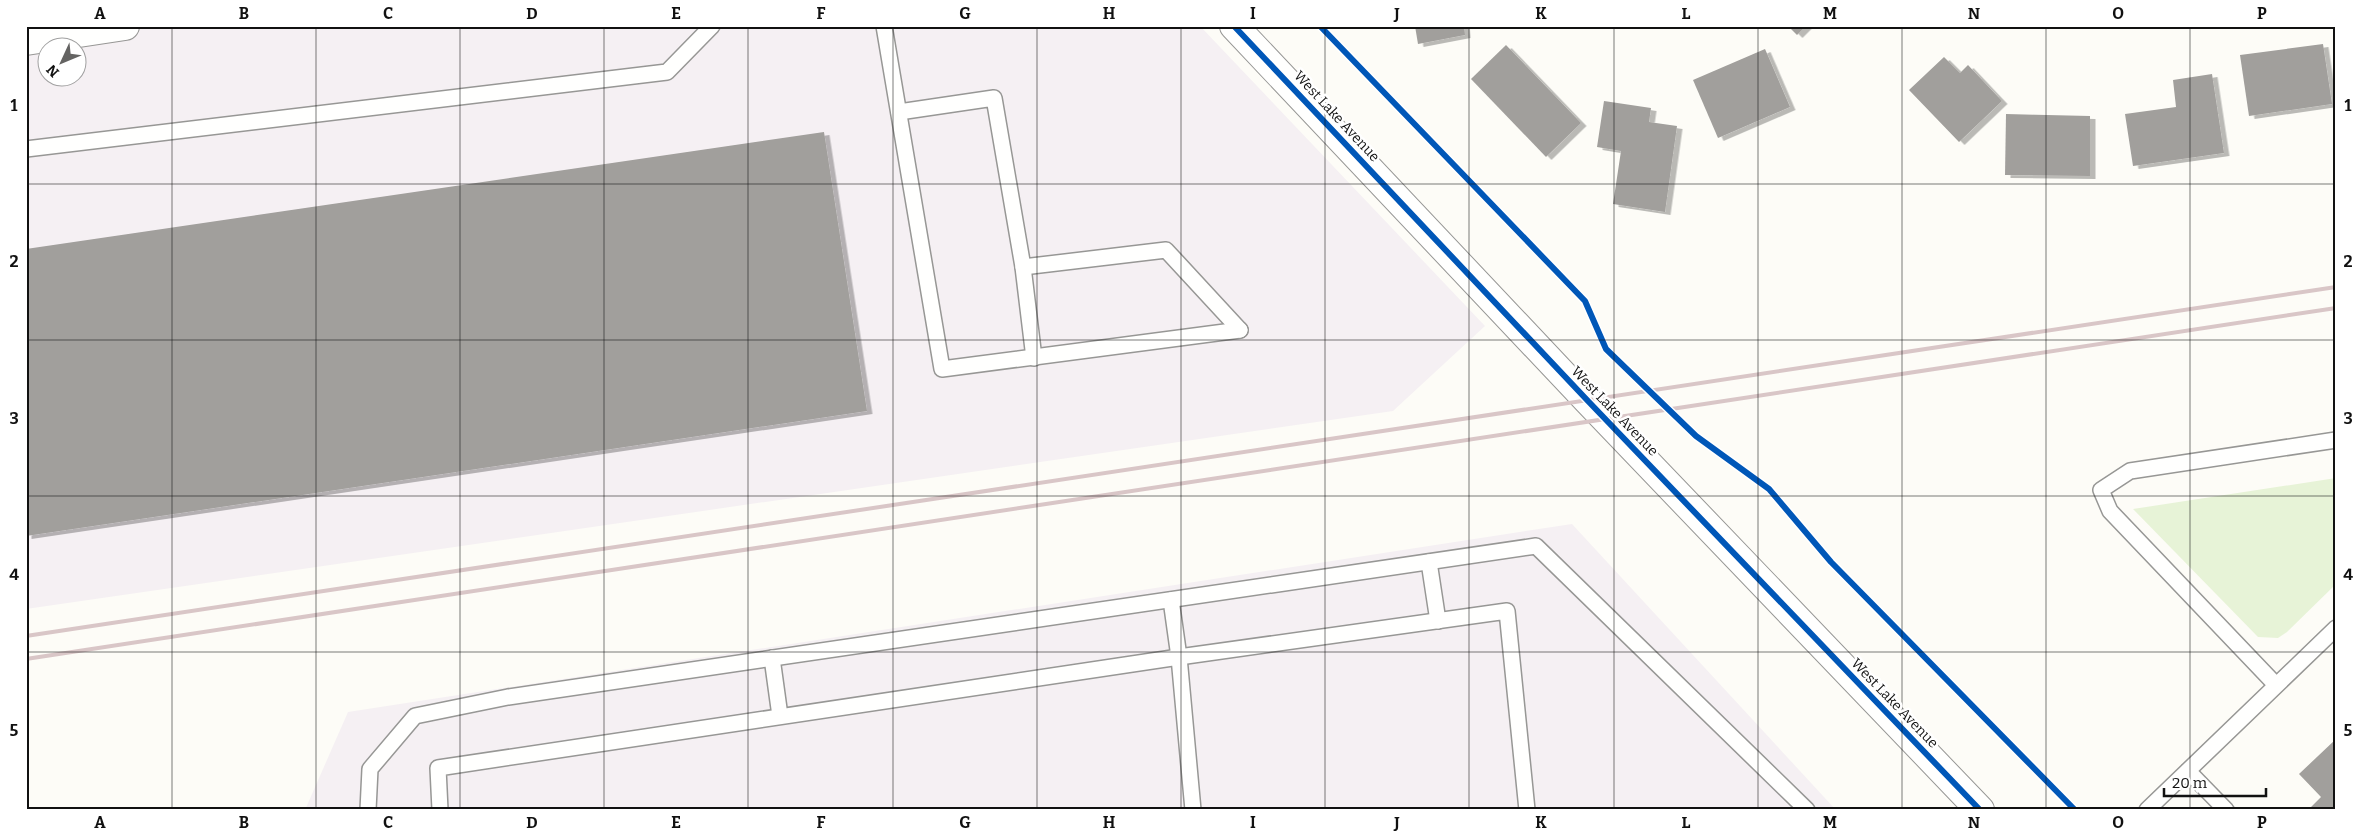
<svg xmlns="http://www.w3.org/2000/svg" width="2362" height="836" font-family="Bitter,serif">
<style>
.industrial{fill:#f5f0f3;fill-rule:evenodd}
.green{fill:#e7f3d7}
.building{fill:#a19f9c;filter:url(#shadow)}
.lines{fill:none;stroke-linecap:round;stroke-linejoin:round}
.service-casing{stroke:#979795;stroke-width:18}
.minor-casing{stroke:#979795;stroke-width:30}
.tertiary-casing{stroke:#979795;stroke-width:30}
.service{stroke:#fffffe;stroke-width:15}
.minor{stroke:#fffffe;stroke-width:28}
.tertiary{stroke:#fffffe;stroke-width:28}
.rail{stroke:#d9c6c7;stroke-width:4}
.cycleway-casing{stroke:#fff;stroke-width:9}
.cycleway{stroke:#0057b8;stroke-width:6}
.grid{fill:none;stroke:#111;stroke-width:1;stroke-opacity:0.55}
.labels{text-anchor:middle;stroke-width:5;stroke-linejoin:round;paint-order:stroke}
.street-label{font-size:14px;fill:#111;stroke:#fff}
.neatline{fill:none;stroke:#111;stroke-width:2}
.grid-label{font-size:16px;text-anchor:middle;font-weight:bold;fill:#111}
</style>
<defs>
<filter id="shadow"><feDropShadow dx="5.5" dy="3" stdDeviation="0" flood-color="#0004"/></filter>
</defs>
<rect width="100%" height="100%" fill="#fdfcf7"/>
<g class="industrial">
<path d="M 26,26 L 1200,26 L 1485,326 L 1393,411 L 26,609 ZM 48,48 L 78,48 L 78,78 L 48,78 Z"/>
<path d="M 1572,524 L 1836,810 L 305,810 L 348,712 Z"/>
</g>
<path class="green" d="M 2336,478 L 2336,584 L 2287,632 L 2278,638 L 2258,637 L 2133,509 Z"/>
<g class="building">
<path d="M 1415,26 L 1464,26 L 1465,35 L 1418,44 Z"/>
<path d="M 1788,26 L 1806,26 L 1797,35 Z"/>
<path d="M 2323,44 L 2332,104 L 2249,116 L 2240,55 Z"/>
<path d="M 1506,45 L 1581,123 L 1546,157 L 1471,79 Z"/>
<path d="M 1765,49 L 1790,107 L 1718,138 L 1693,80 Z"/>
<path d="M 1944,57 L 1960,73 L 1968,65 L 2002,101 L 1959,142 L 1909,90 Z"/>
<path d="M 2212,74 L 2224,153 L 2133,166 L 2125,114 L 2176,107 L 2173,80 Z"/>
<path d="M 1604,101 L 1651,108 L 1649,122 L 1677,126 L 1665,212 L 1613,204 L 1621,151 L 1597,147 Z"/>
<path d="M 2006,114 L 2090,116 L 2090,176 L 2005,175 Z"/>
<path d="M 824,132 L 867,411 L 26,536 L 26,249 Z"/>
<path d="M 2336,739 L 2336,810 L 2308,810 L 2321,797 L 2299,774 Z"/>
</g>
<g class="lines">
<g class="service-casing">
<g id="service">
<path d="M 884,26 L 942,369 L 1240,330"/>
<path d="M 899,112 L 994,98 L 1023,267 L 1166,250 L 1240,330"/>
<path d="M 26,149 L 667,72 L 712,26"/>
<path d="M 1023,267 L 1034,358"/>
<path d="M 1429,562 L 1438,621"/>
<path d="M 1171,600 L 1179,657 L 1507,611 L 1527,810"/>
<path d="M 772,658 L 780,716"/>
<path d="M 2276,685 L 2110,511 L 2101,490 L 2130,471 L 2336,440"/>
<path d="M 2188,771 L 2226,810"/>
<path d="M 368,810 L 370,769 L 415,716 L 508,697 L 1536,546 L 1807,810"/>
<path d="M 440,810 L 438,768 L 1179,657 L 1193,810"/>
<path d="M 2147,810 L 2336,628"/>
</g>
</g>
<g class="minor-casing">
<path id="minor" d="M 26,41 L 125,26"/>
</g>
<g class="tertiary-casing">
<path id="tertiary" d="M 1234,26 L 1588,401 L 1980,810"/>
</g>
<use href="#service" class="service"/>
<use href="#minor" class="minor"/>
<use href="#tertiary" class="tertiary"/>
<g class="rail">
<path d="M 26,636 L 2336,287"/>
<path d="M 26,659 L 2336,308"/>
</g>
<g class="cycleway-casing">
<g id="cycleway">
<path d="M 1234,26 L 1588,401 L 1980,810"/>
<path d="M 1320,26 L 1585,301 L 1606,349 L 1696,436 L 1769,489 L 1831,562 L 2075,810"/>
</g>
</g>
<use href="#cycleway" class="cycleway"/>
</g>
<path class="grid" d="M 172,26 L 172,810M 316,26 L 316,810M 460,26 L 460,810M 604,26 L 604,810M 748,26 L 748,810M 893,26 L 893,810M 1037,26 L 1037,810M 1181,26 L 1181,810M 1325,26 L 1325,810M 1469,26 L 1469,810M 1614,26 L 1614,810M 1758,26 L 1758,810M 1902,26 L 1902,810M 2046,26 L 2046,810M 2190,26 L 2190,810M 26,184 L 2336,184M 26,340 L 2336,340M 26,496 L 2336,496M 26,652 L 2336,652"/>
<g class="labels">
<g class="street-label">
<text transform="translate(1337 116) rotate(47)" y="5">West Lake Avenue</text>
<text transform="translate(1615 411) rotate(46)" y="5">West Lake Avenue</text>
<text transform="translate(1895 703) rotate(46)" y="5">West Lake Avenue</text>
</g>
</g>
<rect width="2362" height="836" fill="none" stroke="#ffffff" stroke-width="55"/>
<g transform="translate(62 62) rotate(226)"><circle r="24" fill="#ffffff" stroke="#a0a0a0"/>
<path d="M0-4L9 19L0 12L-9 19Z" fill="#646362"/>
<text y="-8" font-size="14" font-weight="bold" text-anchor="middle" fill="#111111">N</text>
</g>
<path d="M2164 788v8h102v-8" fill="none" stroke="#111111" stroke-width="2.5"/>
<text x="2172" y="788" font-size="15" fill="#111111" stroke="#ffffff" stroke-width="4" paint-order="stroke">20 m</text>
<rect x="28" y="28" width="2306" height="780" class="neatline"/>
<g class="grid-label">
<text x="100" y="19">A</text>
<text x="244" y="19">B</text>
<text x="388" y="19">C</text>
<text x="532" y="19">D</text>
<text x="676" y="19">E</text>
<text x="821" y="19">F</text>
<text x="965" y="19">G</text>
<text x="1109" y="19">H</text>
<text x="1253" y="19">I</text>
<text x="1397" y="19">J</text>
<text x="1541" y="19">K</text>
<text x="1686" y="19">L</text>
<text x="1830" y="19">M</text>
<text x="1974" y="19">N</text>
<text x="2118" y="19">O</text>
<text x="2262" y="19">P</text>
<text x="14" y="111">1</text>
<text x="2348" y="111">1</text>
<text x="14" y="267">2</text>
<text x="2348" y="267">2</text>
<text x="14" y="424">3</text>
<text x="2348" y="424">3</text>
<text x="14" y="580">4</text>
<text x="2348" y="580">4</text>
<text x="14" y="736">5</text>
<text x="2348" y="736">5</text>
<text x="100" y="828">A</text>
<text x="244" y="828">B</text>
<text x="388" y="828">C</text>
<text x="532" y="828">D</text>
<text x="676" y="828">E</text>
<text x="821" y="828">F</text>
<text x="965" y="828">G</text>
<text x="1109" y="828">H</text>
<text x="1253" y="828">I</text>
<text x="1397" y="828">J</text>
<text x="1541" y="828">K</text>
<text x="1686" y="828">L</text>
<text x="1830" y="828">M</text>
<text x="1974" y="828">N</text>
<text x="2118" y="828">O</text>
<text x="2262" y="828">P</text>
</g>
</svg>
